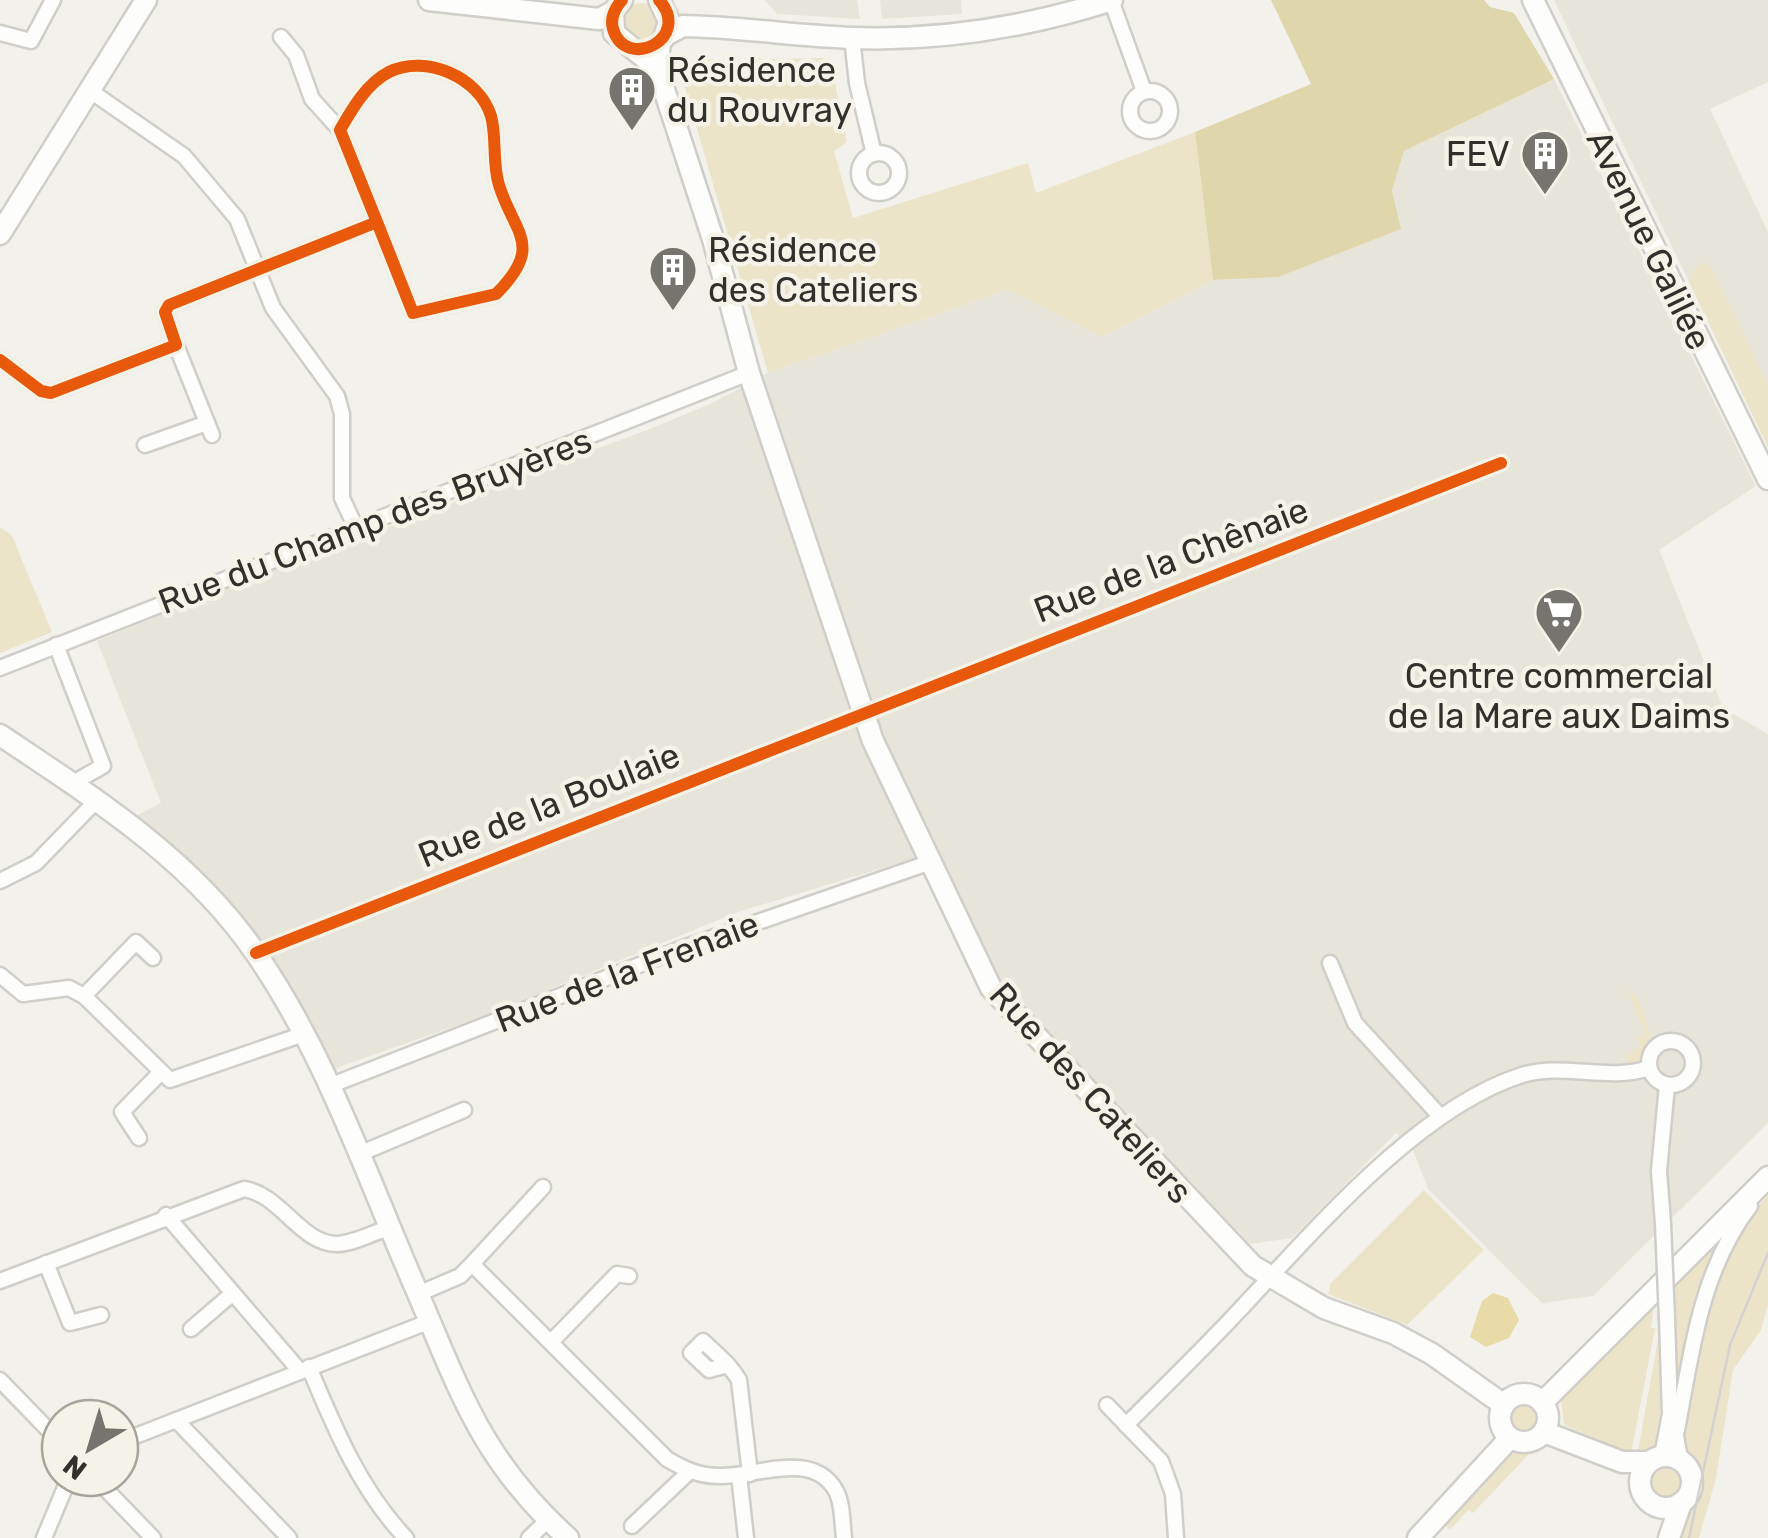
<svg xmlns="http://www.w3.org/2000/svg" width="1768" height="1538" font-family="Rubik,sans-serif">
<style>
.built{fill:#e7e5d9}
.green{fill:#ebe4c9}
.forest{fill:#e0d6ac}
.water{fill:#e8dba8}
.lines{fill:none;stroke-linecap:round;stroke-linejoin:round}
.street-casing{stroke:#cfcec9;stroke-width:19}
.secondary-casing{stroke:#cfcec9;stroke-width:25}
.street{stroke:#fdfdfc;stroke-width:14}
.secondary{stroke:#fdfdfc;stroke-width:20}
.tram{stroke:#d3d2d1;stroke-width:2.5}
.street-bridge-casing{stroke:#cfcec9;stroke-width:19;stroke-linecap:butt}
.street-bridge{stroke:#fdfdfc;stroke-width:14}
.cycleway-casing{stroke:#f5f2e8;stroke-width:19}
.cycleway{stroke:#e8590c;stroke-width:12}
.labels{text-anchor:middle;stroke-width:9;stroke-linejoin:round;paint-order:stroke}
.poi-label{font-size:35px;fill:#31302c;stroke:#f5f2e8;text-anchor:start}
.street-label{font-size:35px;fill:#31302c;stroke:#f5f2e8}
</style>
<rect width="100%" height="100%" fill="#f2f1eb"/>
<g class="built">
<path d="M 765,0 L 857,0 L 860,19 L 777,14 Z"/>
<path d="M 880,0 L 961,0 L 962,14 L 882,19 Z"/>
<path d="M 1554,0 L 1768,0 L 1768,82 L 1710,109 L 1768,232 L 1768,447 Z"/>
<path d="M 1554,79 L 1756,486 L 1659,550 L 1723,708 L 1768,734 L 1768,1123 L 1593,1296 L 1542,1303 L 1428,1189 L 1412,1148 L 1396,1133 L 1292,1238 L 1250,1244 L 996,979 L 938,851 L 738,912 L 484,1016 L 333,1069 L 278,968 L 201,871 L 136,816 L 161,803 L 97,641 L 238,583 L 647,430 L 710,404 L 768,373 L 1008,290 L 1101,337 L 1213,280 L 1278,277 L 1392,191 L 1404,151 Z"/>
</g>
<g class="green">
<circle cx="641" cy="22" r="19"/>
<path d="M 830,58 L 847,142 L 834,151 L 853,218 L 1028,163 L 1036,193 L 1195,132 L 1213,280 L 1101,337 L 1008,290 L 768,373 L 677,60 Z"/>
<path d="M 1708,262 L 1768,385 L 1768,447 L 1689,282 L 1695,268 Z"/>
<path d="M 0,527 L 12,536 L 52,632 L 0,653 Z"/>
<path d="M 1628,989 L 1639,1000 L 1653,1042 L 1642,1065 L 1628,1068 L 1625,1054 L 1640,1048 L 1637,1038 L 1645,1035 Z"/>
<path d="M 1424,1190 L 1484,1250 L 1407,1325 L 1328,1294 L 1331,1283 Z"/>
<path d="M 1768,1195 L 1768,1305 L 1761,1330 L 1733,1370 L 1716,1478 L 1699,1538 L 1679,1538 C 1683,1522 1700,1492 1699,1478 C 1697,1462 1683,1451 1681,1434 C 1699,1340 1701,1269 1768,1195 Z"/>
<path d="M 1718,1239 L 1703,1278 L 1676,1397 L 1675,1284 Z"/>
<path d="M 1654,1305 L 1651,1328 L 1655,1328 L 1631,1454 L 1564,1425 L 1561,1401 Z"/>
<path d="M 1660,1329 L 1663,1431 L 1656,1448 L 1637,1456 Z"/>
<circle cx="1525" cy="1418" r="17"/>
<path d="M 1525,1450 L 1531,1452 L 1473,1513 L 1468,1510 L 1450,1530 L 1444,1523 L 1511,1455 Z"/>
<circle cx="1665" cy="1481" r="17"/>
</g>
<path class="forest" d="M 1271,0 L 1484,0 L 1490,7 L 1514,13 L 1554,79 L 1404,151 L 1392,191 L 1401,229 L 1278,277 L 1213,280 L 1195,132 L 1311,84 Z"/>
<path class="water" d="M 1493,1293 L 1508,1298 L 1519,1320 L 1509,1338 L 1486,1347 L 1470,1337 L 1482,1301 Z"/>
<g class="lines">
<g class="street-casing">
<g id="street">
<path d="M 1111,0 L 1144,91"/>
<path d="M 0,33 L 31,41 L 53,0"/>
<path d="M 281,37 L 296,55 L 312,99 L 340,130"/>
<path d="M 852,38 L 857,83 L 874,154"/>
<path d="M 89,90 L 184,156 L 237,219 L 273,308 L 337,396 L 342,414 L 342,498 L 357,530"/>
<circle cx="1150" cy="111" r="20"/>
<circle cx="879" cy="173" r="20"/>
<path d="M 176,345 L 212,435"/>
<path d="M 0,360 L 41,391 L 51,393 L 176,345 L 165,312 L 169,305 L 377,222 L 413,313 L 496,294 C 545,245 514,234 499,185 C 492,163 497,138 491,116 C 479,77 426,54 389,72 C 367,83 352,109 340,130 L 377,222"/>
<path d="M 145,445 L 207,423"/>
<path d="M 56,645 L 103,766 L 73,783"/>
<path d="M 0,668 L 749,373"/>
<path d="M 0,881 L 36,863 L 97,800"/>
<path d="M 256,953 L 1501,463"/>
<path d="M 1330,963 L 1355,1023 L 1440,1116"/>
<path d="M 0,975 L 23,994 L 69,988 L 84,996 L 170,1080 L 304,1034"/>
<path d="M 84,996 L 136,942 L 153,958"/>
<circle cx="1671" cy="1063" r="22"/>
<path d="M 329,1086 L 683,948 L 928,863"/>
<path d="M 139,1138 L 122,1112 L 161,1072"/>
<path d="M 359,1154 L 464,1110"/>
<path d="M 166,1215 L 299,1370"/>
<path d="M 1663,1224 L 1659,1171 L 1667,1085"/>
<path d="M 46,1263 L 70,1323 L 101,1315"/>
<path d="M 472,1264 L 543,1187"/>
<path d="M 0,1281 L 244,1189 C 280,1194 300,1243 336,1244 C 352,1244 373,1233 388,1228"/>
<path d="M 418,1294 L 460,1276 L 472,1264 L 667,1459 C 684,1469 699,1476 719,1476 C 756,1477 813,1449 836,1491 C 843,1504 842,1523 844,1538"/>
<path d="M 191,1329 L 233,1293"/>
<path d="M 551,1342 L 617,1274 L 629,1276"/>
<path d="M 728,1365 L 709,1370 L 691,1353 L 703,1341 C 715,1353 730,1364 739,1380 L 750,1474"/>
<path d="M 309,1367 C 334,1427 360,1490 406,1538"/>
<path d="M 0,1380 L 60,1442"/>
<path d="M 1107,1405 L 1161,1461 L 1173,1494 L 1176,1538"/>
<path d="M 176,1420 L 289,1538"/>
<path d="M 1674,1424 L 1680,1459"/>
<path d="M 1126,1425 C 1162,1389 1198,1354 1233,1317 C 1309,1237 1415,1109 1522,1075 C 1564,1062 1607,1082 1649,1068"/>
<path d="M 1677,1430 C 1692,1351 1700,1272 1750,1206"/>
<path d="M 120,1442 L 428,1322"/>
<path d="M 1662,1456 L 1670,1414 L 1667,1319"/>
<path d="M 739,1475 L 746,1538"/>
<path d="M 95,1478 L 153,1538"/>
<path d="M 632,1526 L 689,1472"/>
<path d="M 44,1538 L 69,1478"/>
<path d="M 529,1538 L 548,1520"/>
</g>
</g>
<g class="secondary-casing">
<g id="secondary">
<path d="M 429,0 L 599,19 L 613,12"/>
<path d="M 622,0 L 613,12 L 614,33 L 657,68"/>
<path d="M 659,0 L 669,21 L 664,38"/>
<path d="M 1533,0 L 1768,479"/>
<path d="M 666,35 L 683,26 C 740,27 797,36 853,38 C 943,41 1028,27 1112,0"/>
<path d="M 660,43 L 657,68 L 713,239 L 749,373 L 873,741 L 991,988 L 1253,1266 L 1324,1308 L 1393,1333 L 1432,1354 L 1504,1405"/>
<path d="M 0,234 L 146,0"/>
<path d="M 0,735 C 94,798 192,859 257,955 C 327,1057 367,1177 416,1289 C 460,1391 482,1461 568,1538"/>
<circle cx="1524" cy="1418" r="24"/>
<path d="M 1542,1403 L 1768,1177"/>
<path d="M 1544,1432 L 1622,1462 L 1648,1462"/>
<circle cx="1666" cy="1482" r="26"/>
<path d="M 1418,1538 L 1510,1438"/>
<path d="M 1669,1538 L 1681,1503"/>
</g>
</g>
<use href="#street" class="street"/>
<use href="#secondary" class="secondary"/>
<path class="tram" d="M 1689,1538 L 1730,1345 L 1768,1253"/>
<g class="street-bridge-casing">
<path id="street-bridge" d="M 1663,1224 L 1667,1319"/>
</g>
<use href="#street-bridge" class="street-bridge"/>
<g class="cycleway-casing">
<g id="cycleway">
<path d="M 622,0 C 614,9 610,18 613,29 C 626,72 693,38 659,0"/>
<path d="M 0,360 L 41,391 L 51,393 L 176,345 L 165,312 L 169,305 L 377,222 L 413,313 L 496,294 C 545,245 514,234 499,185 C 492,163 497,138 491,116 C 479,77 426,54 389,72 C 367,83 352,109 340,130 L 377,222"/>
<path d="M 256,953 L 1501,463"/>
</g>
</g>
<use href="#cycleway" class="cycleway"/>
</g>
<defs>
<g id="building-pin" transform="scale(2.5)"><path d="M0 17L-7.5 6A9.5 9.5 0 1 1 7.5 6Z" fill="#75746f" stroke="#f5f2e8"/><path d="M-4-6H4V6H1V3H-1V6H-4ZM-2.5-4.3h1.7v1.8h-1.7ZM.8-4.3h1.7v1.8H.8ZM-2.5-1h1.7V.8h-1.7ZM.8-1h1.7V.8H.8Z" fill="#fff"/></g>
<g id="supermarket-pin" transform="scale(2.5)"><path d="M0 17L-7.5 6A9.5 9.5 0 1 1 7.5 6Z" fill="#75746f" stroke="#f5f2e8"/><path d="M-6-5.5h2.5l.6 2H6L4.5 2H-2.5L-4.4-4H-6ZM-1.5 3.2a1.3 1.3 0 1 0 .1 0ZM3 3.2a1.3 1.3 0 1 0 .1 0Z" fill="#fff"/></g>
</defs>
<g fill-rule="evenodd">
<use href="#building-pin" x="632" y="90"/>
<use href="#building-pin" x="1545" y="154"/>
<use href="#building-pin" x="673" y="270"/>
<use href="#supermarket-pin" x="1559" y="612"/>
</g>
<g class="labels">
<g class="poi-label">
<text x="667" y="82">Résidence<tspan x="667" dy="40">du Rouvray</tspan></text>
<text x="1510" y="166" text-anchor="end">FEV</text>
<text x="708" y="262">Résidence<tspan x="708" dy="40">des Cateliers</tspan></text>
<text x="1559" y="688" text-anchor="middle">Centre commercial<tspan x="1559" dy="40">de la Mare aux Daims</tspan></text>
</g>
<g class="street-label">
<text transform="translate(1649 240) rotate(64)" y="12">Avenue Galilée</text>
<text transform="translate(375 521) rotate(-21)" y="12">Rue du Champ des Bruyères</text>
<text transform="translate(1171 560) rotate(-21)" y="12">Rue de la Chênaie</text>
<text transform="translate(549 805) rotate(-22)" y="12">Rue de la Boulaie</text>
<text transform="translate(627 972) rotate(-21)" y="12">Rue de la Frenaie</text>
<text transform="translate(1091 1093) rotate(48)" y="12">Rue des Cateliers</text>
</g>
</g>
<g transform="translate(90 1448) rotate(218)"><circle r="48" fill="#f5f2e8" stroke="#a7a49d" stroke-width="2.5"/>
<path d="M0-8L18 38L0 25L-18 38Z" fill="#75746f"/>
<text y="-15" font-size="28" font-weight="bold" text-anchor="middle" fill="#31302c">N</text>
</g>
</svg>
